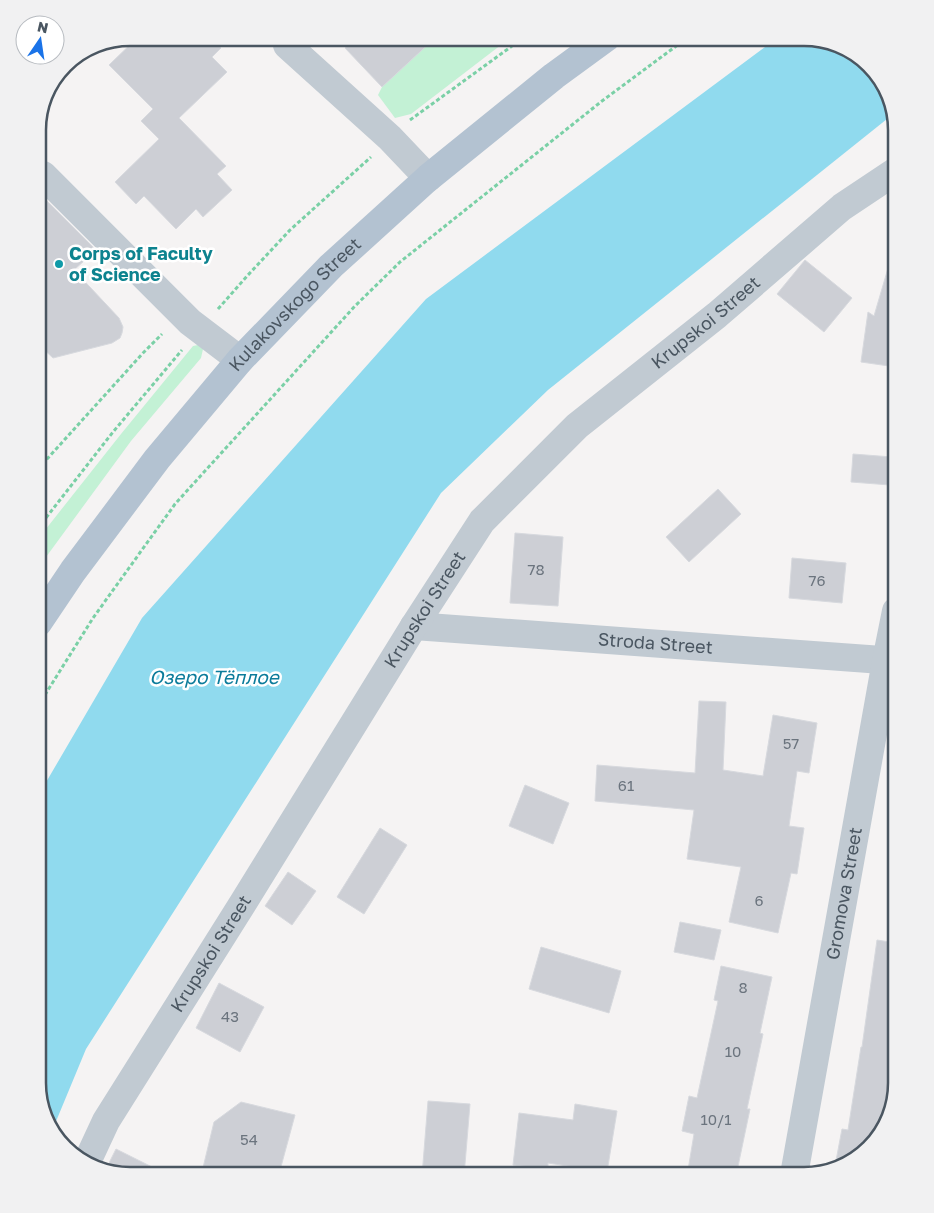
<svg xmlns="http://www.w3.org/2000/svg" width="934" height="1213" font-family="'Golos Text',sans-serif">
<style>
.green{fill:#c3f1d5}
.water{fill:#90daee}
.building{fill:#cdcfd5;stroke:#d7d9de}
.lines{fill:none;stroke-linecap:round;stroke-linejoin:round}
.path{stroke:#7ad0a6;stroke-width:3;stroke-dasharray:4 2.5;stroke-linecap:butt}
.minor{stroke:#c1cad2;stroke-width:28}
.major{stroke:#b3c2d1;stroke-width:28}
.culture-dot{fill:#0f9aa8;stroke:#fff;stroke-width:2}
.labels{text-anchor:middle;stroke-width:5;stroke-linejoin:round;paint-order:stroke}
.number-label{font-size:15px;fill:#6b747e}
.culture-label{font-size:18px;font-weight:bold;fill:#0d838f;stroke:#fff;text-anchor:start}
.street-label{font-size:18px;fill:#4a5661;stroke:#fff}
.water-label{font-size:19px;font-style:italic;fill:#0c7c9b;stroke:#fff}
.rim{fill:none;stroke:#4a5661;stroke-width:2.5}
</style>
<rect width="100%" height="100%" fill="#f5f3f3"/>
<g class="green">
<path d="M 435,38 L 510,38 L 411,114 L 395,118 L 378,95 L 382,87 Z"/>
<path d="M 198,345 L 203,349 L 201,358 L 131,441 L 38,568 L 38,539 L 121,434 L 193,346 Z"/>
</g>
<path class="water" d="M 777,38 L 809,38 L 850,50 L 881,79 L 892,115 L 548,390 L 441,493 L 86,1049 L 52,1131 L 38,1083 L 38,796 L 142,618 L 426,299 Z"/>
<g class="building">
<path d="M 137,38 L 210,38 L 221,48 L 212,57 L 227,72 L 179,118 L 226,166 L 217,174 L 232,190 L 203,217 L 196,209 L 176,229 L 144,196 L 136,204 L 115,182 L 159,139 L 141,121 L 153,109 L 109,65 Z"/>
<path d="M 356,38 L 435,38 L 382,87 L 345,48 Z"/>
<path d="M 38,194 L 40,194 L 96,250 L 74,270 L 119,318 L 123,327 L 122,333 L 120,338 L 112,343 L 53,358 L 38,344 Z"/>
<path d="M 891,258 L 896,259 L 896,367 L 861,362 L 868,312 L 874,316 Z"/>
<path d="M 805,260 L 852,298 L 824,332 L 777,294 Z"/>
<path d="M 853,454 L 892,457 L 890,485 L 851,482 Z"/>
<path d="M 718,489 L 741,514 L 689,562 L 666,537 Z"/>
<path d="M 515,533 L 563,537 L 558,606 L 510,603 Z"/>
<path d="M 792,558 L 846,563 L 842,603 L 789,598 Z"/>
<path d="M 699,701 L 726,702 L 723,770 L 763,776 L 773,715 L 817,723 L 809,773 L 797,771 L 789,826 L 804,828 L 797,874 L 791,873 L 778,933 L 729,922 L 741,867 L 687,859 L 694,810 L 595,801 L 597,765 L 695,773 Z"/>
<path d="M 525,785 L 569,803 L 553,844 L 509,826 Z"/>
<path d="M 380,828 L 407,845 L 364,914 L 337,897 Z"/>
<path d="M 288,872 L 316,891 L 292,925 L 265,906 Z"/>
<path d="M 680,922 L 721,930 L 714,960 L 674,952 Z"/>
<path d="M 877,940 L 896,943 L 896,1049 L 883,1130 L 855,1160 L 835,1166 L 842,1129 L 848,1130 L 861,1047 L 862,1047 Z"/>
<path d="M 541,947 L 621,971 L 609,1013 L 529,989 Z"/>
<path d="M 721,966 L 772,977 L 760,1033 L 763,1034 L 747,1109 L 750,1109 L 736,1176 L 687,1176 L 694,1134 L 682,1131 L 689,1096 L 697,1098 L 718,1001 L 714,1000 Z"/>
<path d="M 219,983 L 264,1007 L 240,1052 L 196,1028 Z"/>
<path d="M 428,1101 L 470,1104 L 464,1176 L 422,1176 Z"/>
<path d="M 241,1102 L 295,1115 L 279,1174 L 248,1167 L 246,1176 L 201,1176 L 214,1122 Z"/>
<path d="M 575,1104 L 617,1111 L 607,1172 L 548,1163 L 548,1169 L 513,1165 L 519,1113 L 573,1120 Z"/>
<path d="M 116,1149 L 170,1176 L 130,1176 L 106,1169 Z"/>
</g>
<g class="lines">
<g class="path">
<path d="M 410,120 L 523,38"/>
<path d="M 218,309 L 248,275 L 290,230 L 371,157"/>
<path d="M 38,469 L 143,353 L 162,334"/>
<path d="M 38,528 L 113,432 L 182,350"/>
<path d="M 38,706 L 93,618 L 175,504 L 355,306 L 400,262 L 602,101 L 687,38"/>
</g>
<g class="minor">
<path d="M 295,38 L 287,45 L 390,138 L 428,178"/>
<path d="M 38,179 L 43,175 L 190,322 L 240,360"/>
<path id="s1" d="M 414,626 L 896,661"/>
<path id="s2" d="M 86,1164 L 106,1121 L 243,903 L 414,626 L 482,521 L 577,426 L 717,315 L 842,207 L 896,171"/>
<path id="s3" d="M 794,1175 L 886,661 L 896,611"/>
</g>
<path class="major" id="s4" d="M 38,623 L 73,571 L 157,459 L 240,360 L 331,266 L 428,178 L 554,76 L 606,38"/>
</g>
<circle class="culture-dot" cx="59" cy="264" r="5"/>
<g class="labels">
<g class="number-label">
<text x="536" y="575">78</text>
<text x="817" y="586">76</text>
<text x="791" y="749">57</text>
<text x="626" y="791">61</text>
<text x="759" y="906">6</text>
<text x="743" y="993">8</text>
<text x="230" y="1022">43</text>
<text x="733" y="1057">10</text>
<text x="716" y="1125">10/1</text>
<text x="249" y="1145">54</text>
</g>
<g class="culture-label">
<text x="69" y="260">Corps of Faculty<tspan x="69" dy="21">of Science</tspan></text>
</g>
<g class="street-label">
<text dy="6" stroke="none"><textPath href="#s4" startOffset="410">Kulakovskogo Street</textPath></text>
<text dy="6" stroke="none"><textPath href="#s2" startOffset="1055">Krupskoi Street</textPath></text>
<text dy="6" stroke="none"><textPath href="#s2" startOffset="650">Krupskoi Street</textPath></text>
<text dy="6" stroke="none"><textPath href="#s1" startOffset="242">Stroda Street</textPath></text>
<text dy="6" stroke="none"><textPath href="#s3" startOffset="286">Gromova Street</textPath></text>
<text dy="6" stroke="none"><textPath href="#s2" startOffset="245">Krupskoi Street</textPath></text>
</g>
<g class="water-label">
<text x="214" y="684">Озеро Тёплое</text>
</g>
</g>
<path d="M0 0H934V1213H0ZM130 46H804A84 84 0 0 1 888 130V1083A84 84 0 0 1 804 1167H130A84 84 0 0 1 46 1083V130A84 84 0 0 1 130 46Z" fill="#f1f1f2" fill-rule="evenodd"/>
<path class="rim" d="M130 46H804A84 84 0 0 1 888 130V1083A84 84 0 0 1 804 1167H130A84 84 0 0 1 46 1083V130A84 84 0 0 1 130 46Z"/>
<g transform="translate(40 40) rotate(13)"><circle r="24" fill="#ffffff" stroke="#b7bbc0"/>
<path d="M0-4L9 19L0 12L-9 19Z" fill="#1a73e8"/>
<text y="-8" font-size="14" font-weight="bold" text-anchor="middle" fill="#4a5661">N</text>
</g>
</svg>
